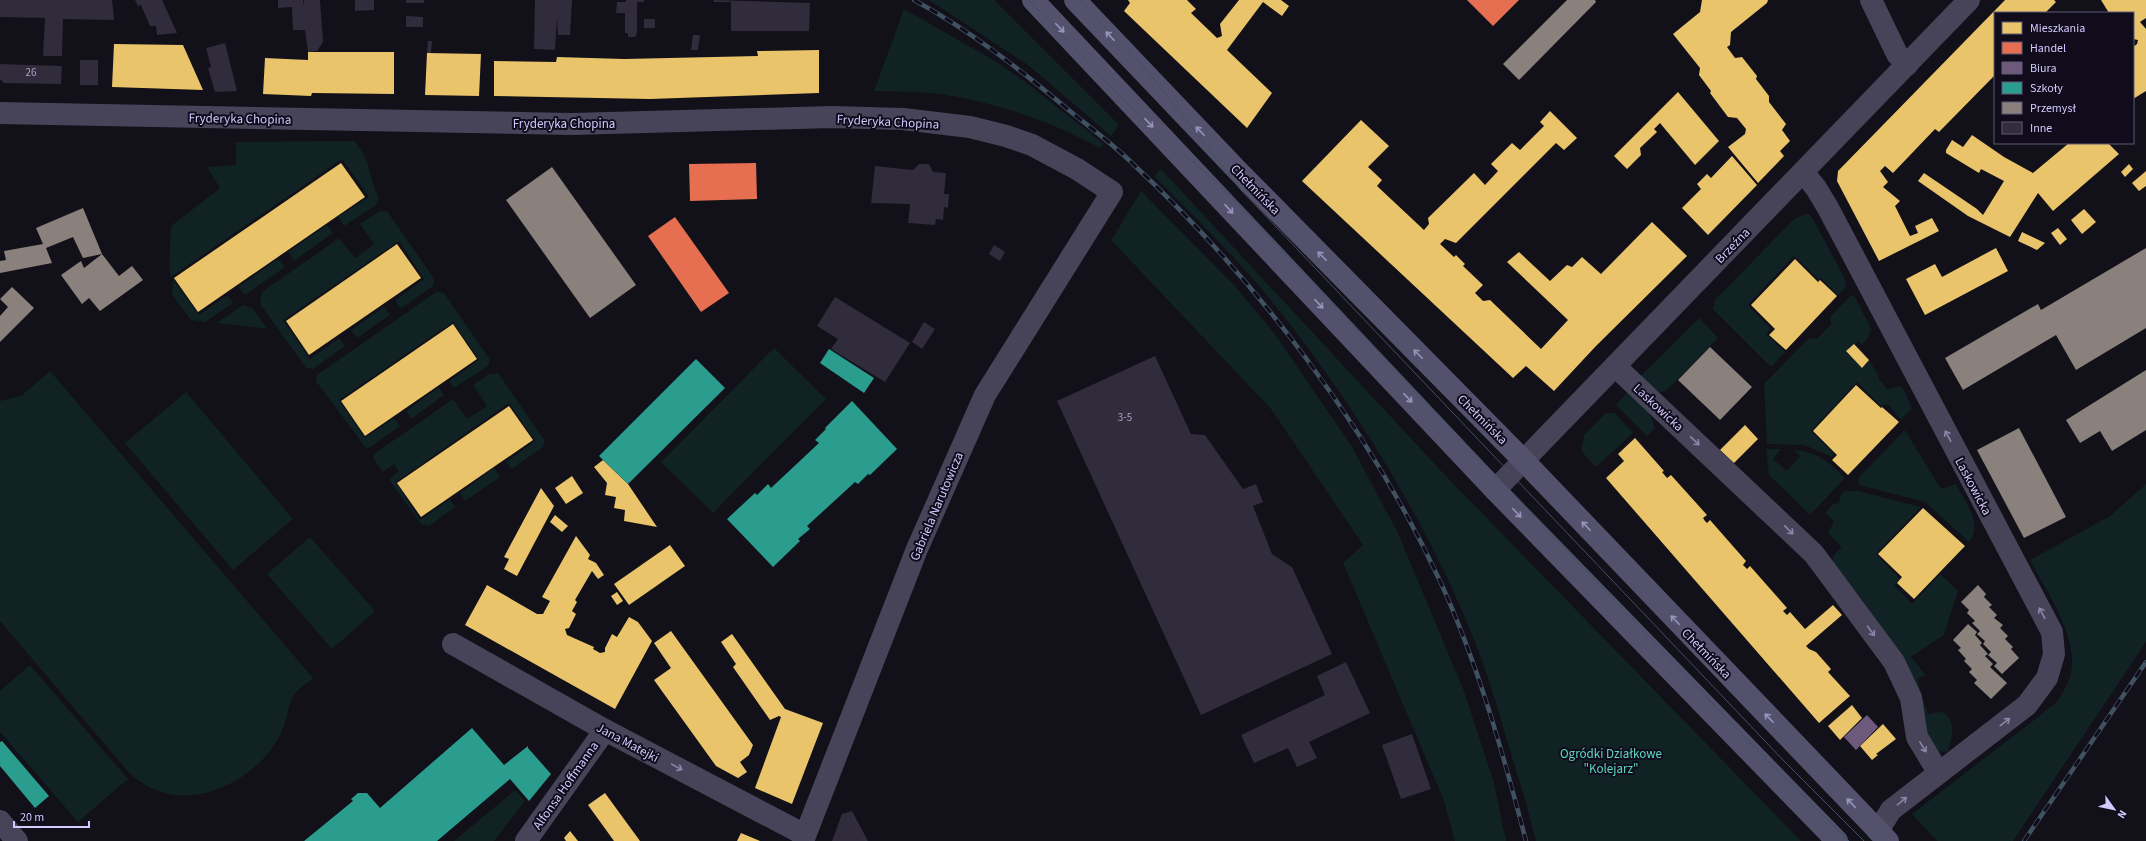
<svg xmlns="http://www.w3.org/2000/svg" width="2146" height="841" font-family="'Source Sans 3',sans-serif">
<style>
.green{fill:#102223}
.homes{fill:#e9c46a}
.shops{fill:#e76f51}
.offices{fill:#6d597a}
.schools{fill:#2a9d8f}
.industry{fill:#8a817c}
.building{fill:#302c3b}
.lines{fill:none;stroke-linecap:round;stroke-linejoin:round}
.street{stroke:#474459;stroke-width:22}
.secondary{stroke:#53516c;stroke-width:22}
.tram{stroke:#405161;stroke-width:1}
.rail-casing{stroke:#405161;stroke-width:4.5}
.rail{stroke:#100c1c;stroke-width:3;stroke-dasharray:9;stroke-linecap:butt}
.oneway{stroke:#9993bb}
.oneway2{stroke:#8c86aa}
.labels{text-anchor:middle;stroke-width:4;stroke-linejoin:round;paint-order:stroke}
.number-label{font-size:11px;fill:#aaa2cc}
.street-label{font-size:13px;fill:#d2c9fc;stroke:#100c1c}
.park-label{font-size:13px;fill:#5bd7be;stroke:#100c1c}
</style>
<rect width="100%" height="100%" fill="#121018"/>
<g class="green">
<path d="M 929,0 L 994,0 L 1119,125 L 1111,136 L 1028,65 Z"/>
<path d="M 904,9 L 995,61 L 1024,81 L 1104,144 L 1100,148 C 1050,121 995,102 939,94 C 918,91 896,92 874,91 Z"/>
<path d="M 354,141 C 372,160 368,176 379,198 L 376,205 L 344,226 L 338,217 L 369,197 L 342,159 L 171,277 L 169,267 L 171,226 L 220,188 L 207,167 L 236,165 L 236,142 Z"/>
<path d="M 1161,169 L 1444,474 L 1801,841 L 1536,841 C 1529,812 1520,783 1511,754 C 1501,720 1491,684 1478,650 C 1431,527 1352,400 1269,298 C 1234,255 1193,216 1154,176 Z"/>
<path d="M 1141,191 L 1234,285 L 1274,333 L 1351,445 L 1398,533 L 1464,691 L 1494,783 L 1506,841 L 1455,841 L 1444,801 L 1343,563 L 1363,545 L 1271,409 L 1111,240 Z"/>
<path d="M 380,211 L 387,211 L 435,280 L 432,287 L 403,307 L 399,307 L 395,300 L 424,279 L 399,241 L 283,320 L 310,359 L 339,338 L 345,346 L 313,369 L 306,368 L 260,304 L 262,292 L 339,238 L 355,258 L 374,244 L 360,224 Z"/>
<path d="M 1808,213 L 1814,221 L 1846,281 L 1845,288 L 1838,295 L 1821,278 L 1819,280 L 1794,256 L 1748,305 L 1771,329 L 1766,334 L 1785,352 L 1771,367 L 1713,309 L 1715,300 L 1794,219 Z"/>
<path d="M 327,225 L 333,233 L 294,261 L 288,252 Z"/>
<path d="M 278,259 L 285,267 L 245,295 L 238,287 Z"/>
<path d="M 173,280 L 199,315 L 227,295 L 233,303 L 205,322 L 191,320 L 172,295 Z"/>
<path d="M 436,292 L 444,293 L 490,360 L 488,366 L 454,388 L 449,381 L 479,360 L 453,322 L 339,400 L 365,438 L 394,418 L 400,426 L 369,448 L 365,447 L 316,381 L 317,375 Z"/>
<path d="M 1851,295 L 1855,297 L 1871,329 C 1870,335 1866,342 1861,345 L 1858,341 L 1846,352 L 1862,368 L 1869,360 L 1880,378 L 1878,378 L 1880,382 L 1882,381 L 1886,389 L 1902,386 L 1912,408 L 1901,420 L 1888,404 L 1881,406 L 1857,382 L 1811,431 L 1834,454 L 1832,457 L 1804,445 L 1767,444 L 1764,384 L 1809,338 L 1817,339 L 1831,324 L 1830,317 Z"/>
<path d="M 243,305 L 252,308 L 268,329 L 217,323 Z"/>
<path d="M 384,307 L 390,315 L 357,338 L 351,330 Z"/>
<path d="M 1699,318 L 1718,338 L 1666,391 L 1655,393 L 1641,376 Z"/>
<path d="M 774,348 L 826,399 L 713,513 L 661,462 Z"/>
<path d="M 50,371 L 313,678 C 308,683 297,689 293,696 C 287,709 287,724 278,739 C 256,777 205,806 161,792 C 149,788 139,781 130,774 L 0,621 L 0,401 L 21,396 Z"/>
<path d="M 498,373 L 545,441 L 543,447 L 512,469 L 506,462 L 535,441 L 509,403 L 396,482 L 420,520 L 450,499 L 455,507 L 429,526 L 421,524 L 389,480 L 399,471 L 394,464 L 383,472 L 373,458 L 374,454 L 453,399 L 467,419 L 487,406 L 473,385 L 489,374 Z"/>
<path d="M 439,387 L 444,395 L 411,419 L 406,411 Z"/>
<path d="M 1630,389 L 1645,402 L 1655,428 L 1647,436 L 1616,405 Z"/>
<path d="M 186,392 L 293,519 L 233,570 L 125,443 Z"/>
<path d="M 1606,413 L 1615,413 L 1633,433 L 1596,467 L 1581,451 L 1584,435 Z"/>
<path d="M 1905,430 L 1941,489 L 1956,484 C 1965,502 1984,524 1969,542 L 1925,502 L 1859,485 L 1858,478 Z"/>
<path d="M 1766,449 L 1781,449 L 1773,459 L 1787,471 L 1800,456 L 1794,450 C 1816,451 1831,463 1845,478 L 1810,515 L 1769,475 Z"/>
<path d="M 494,468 L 500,477 L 465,501 L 460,493 Z"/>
<path d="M 2146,484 L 2146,642 L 2013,841 L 1937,841 L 1912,814 L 2056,703 C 2060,696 2066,688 2069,679 C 2083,643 2046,591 2030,560 L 2110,516 Z"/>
<path d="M 1845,491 L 1858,491 L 1921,507 L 1876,554 L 1900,579 L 1894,585 L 1912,604 L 1940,574 L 1958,591 L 1944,635 L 1911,657 L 1926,675 L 1917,679 L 1928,714 C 1933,714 1940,710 1944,713 C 1957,720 1951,741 1948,752 L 1934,751 L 1888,641 L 1859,595 L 1832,567 L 1833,556 L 1842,547 L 1828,533 L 1834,521 L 1825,513 L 1834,503 L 1837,504 L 1840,501 L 1840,496 Z"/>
<path d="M 310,537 L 375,611 L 332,649 L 267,574 Z"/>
<path d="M 30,665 L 128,779 L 78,822 L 0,732 L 0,691 Z"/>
<path d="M 515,790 L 525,801 L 494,841 L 454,841 Z"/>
</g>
<g class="homes">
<path d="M 1128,0 L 1187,0 L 1196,9 L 1191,13 L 1217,38 L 1222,36 L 1220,24 L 1239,0 L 1281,0 L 1289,6 L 1282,16 L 1263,2 L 1227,50 L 1272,93 L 1247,128 L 1124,11 L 1130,3 Z"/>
<path d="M 1702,0 L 1768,0 L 1767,3 L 1731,32 L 1730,45 L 1727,47 L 1735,58 L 1742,57 L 1757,76 L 1756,79 L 1769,96 L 1769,102 L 1786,124 L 1782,130 L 1790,141 L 1780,151 L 1784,156 L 1758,183 L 1728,147 L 1745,134 L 1746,129 L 1737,118 L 1728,117 L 1710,93 L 1711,91 L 1699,75 L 1700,68 L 1673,34 L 1700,12 Z"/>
<path d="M 2005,0 L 2054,0 L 2056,2 L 2045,13 L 1995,13 L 1995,75 L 1939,132 L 1935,129 L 1893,173 L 1885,166 L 1880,171 L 1888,182 L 1883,187 L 1900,201 L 1895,206 L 1910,236 L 1918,233 L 1915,226 L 1932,218 L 1939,231 L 1879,261 L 1837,181 L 1838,171 Z"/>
<path d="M 2101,0 L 2146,0 L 2146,18 L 2140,22 L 2146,29 L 2146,91 L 2133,99 L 2133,47 L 2137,44 L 2138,40 L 2133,39 L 2133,13 L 2109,13 Z"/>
<path d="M 114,44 L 183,45 L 203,90 L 112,87 Z"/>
<path d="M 819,50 L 819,93 L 650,99 L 494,96 L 494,61 L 556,62 L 557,57 L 624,59 L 758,56 L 757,51 Z"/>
<path d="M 308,52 L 394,52 L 394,94 L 312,93 L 311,96 L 263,94 L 265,58 L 308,60 Z"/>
<path d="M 427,53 L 481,54 L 479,96 L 425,95 Z"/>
<path d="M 1678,92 L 1719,141 L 1695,165 L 1660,123 L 1654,129 L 1657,132 L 1640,148 L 1641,155 L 1627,169 L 1614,156 Z"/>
<path d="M 1550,111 L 1577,138 L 1564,150 L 1556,143 L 1456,243 L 1445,239 L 1440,244 L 1454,257 L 1456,255 L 1465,264 L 1463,266 L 1483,285 L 1475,293 L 1483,301 L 1490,300 L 1541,349 L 1568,320 L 1507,262 L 1519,252 L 1550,281 L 1567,265 L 1572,267 L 1582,257 L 1601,274 L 1652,222 L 1687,256 L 1596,346 L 1554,391 L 1526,366 L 1513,378 L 1302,181 L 1361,120 L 1389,146 L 1368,167 L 1382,180 L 1377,186 L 1424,230 L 1429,224 L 1428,218 L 1474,173 L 1485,185 L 1498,171 L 1491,164 L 1512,143 L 1520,150 L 1544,126 L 1540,122 Z"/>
<path d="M 1972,135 L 2004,157 L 2033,173 L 2069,143 L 2108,143 L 2119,154 L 2053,211 L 2038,193 L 2010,237 L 1968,216 L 1918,181 L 1924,173 L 1977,209 L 1983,215 L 2004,181 L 1981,169 L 1979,173 L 1946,153 L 1946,150 L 1952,140 L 1963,147 Z"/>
<path d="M 1732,156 L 1757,185 L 1708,235 L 1682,208 L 1701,189 L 1697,184 L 1707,174 L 1711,178 Z"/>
<path d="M 341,163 L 365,197 L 198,312 L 174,278 Z"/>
<path d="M 2129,164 L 2133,169 L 2125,177 L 2121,172 Z"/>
<path d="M 2146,171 L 2146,186 L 2139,191 L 2132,183 Z"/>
<path d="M 2084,209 L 2096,222 L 2082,234 L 2071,220 Z"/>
<path d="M 2058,228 L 2067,239 L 2060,245 L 2051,233 Z"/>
<path d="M 2022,232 L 2045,243 L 2037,250 L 2018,241 Z"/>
<path d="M 397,244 L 421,278 L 309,355 L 286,321 Z"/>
<path d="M 1996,248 L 2008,271 L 1925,315 L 1906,279 L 1935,264 L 1942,277 Z"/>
<path d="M 1795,259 L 1818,282 L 1820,280 L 1837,296 L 1786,350 L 1769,335 L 1775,329 L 1751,305 Z"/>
<path d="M 453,324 L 477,359 L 365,436 L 341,401 Z"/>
<path d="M 1854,344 L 1869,360 L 1862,368 L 1846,351 Z"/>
<path d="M 1856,385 L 1881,408 L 1882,407 L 1899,422 L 1848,475 L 1832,460 L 1837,455 L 1813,431 Z"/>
<path d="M 509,406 L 533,440 L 421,517 L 397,483 Z"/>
<path d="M 1745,425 L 1758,439 L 1734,463 L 1720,450 Z"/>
<path d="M 1635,438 L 1664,471 L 1662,472 L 1667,478 L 1671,475 L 1707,515 L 1703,518 L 1705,521 L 1707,523 L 1710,520 L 1746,561 L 1743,565 L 1747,569 L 1750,566 L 1787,608 L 1783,611 L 1787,615 L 1790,612 L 1805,629 L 1833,605 L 1842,615 L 1806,646 L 1809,649 L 1816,652 L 1831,669 L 1828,672 L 1850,696 L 1819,723 L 1606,478 L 1624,461 L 1618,454 Z"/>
<path d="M 603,460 L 628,484 L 657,527 L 624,521 L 625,510 L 614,508 L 616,497 L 605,495 L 607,483 L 594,467 Z"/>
<path d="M 572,476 L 583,493 L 566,504 L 555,488 Z"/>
<path d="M 541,488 L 554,506 L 517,576 L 504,569 L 509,559 L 504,557 Z"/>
<path d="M 1923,508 L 1965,546 L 1914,599 L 1897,583 L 1902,577 L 1878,554 Z"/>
<path d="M 555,515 L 568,526 L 562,532 L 550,522 Z"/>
<path d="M 576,536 L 590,555 L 588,559 L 596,563 L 604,575 L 598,579 L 592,571 L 575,600 L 577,602 L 572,611 L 576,614 L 569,628 L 565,629 L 567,635 L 594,647 L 593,649 L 600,653 L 605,652 L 605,648 L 612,634 L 617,637 L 629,617 L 638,622 L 652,641 L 615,709 L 465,625 L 487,585 L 537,614 L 543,614 L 550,601 L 542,597 Z"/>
<path d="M 670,545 L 685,566 L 629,605 L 614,584 Z"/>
<path d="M 617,592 L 623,601 L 617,605 L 611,596 Z"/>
<path d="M 671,631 L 753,745 L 749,755 L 740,762 L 747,772 L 738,778 L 716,766 L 654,680 L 671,668 L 654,643 Z"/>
<path d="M 732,634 L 785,709 L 823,723 L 792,804 L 755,788 L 781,717 L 779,716 L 770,720 L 733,667 L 736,664 L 721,642 Z"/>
<path d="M 1852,705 L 1862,718 L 1840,740 L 1828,726 Z"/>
<path d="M 1883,724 L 1896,739 L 1876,754 L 1878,755 L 1872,760 L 1860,746 Z"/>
<path d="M 605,793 L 640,841 L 614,841 L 588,805 Z"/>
<path d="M 570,831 L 578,841 L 566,841 L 564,838 Z"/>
<path d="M 741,833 L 760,841 L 737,841 Z"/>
</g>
<g class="shops">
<path d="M 1467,0 L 1519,0 L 1493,26 Z"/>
<path d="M 756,163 L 757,199 L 690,201 L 689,164 Z"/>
<path d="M 675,217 L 729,293 L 701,312 L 648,236 Z"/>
</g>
<path class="offices" d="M 1867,715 L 1878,727 L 1856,750 L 1844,737 Z"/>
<g class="schools">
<path d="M 829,349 L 874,378 L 864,393 L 820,363 Z"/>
<path d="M 696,359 L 725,388 L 628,484 L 599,456 Z"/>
<path d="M 852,401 L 897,449 L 870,475 L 868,474 L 858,484 L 855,482 L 807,526 L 810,529 L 798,539 L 800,541 L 773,567 L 727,519 L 755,493 L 757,495 L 768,484 L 771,488 L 819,443 L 815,440 L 826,429 L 825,428 Z"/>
<path d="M 472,728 L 504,765 L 528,746 L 528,748 L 551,774 L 529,801 L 510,779 L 437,841 L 304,841 L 353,801 L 351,799 L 358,793 L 367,793 L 380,808 Z"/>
<path d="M 2,741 L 49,796 L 35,808 L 0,766 L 0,742 Z"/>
</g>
<g class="industry">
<path d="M 1567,0 L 1595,0 L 1596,2 L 1519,80 L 1503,64 Z"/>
<path d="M 552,167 L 636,285 L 590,318 L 506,200 Z"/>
<path d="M 83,208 L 102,254 L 83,258 L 73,237 L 46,248 L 52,263 L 0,273 L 0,261 L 6,260 L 4,251 L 43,244 L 36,228 Z"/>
<path d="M 2146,248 L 2146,328 L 2076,370 L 2056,335 L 1963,390 L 1945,358 L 2038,304 L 2041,310 Z"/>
<path d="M 102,254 L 119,276 L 132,266 L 143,280 L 100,311 L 89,298 L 82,304 L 61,275 L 81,261 L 84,268 Z"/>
<path d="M 12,287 L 34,308 L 0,342 L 0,316 L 8,307 L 0,299 Z"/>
<path d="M 1710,347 L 1752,387 L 1720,420 L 1678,380 Z"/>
<path d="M 2146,370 L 2146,430 L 2112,451 L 2100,431 L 2080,443 L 2066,420 Z"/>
<path d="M 2019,428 L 2066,517 L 2024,538 L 1977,450 Z"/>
<path d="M 1978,585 L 1986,594 L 1984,597 L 1992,605 L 1989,607 L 1997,615 L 1994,618 L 2003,625 L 2000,628 L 2008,636 L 2005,639 L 2013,647 L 2011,649 L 2019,658 L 2002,674 L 1994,666 L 1997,663 L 1988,655 L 1991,652 L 1983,644 L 1985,641 L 1977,634 L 1980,631 L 1972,623 L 1975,621 L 1967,613 L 1969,610 L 1961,602 Z"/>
<path d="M 1968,624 L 1977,632 L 1975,635 L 1982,643 L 1980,645 L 1988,654 L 1985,656 L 1993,664 L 1990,667 L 2007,683 L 1991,699 L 1974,683 L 1977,680 L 1969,672 L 1972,669 L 1964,661 L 1966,659 L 1958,650 L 1961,648 L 1953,640 Z"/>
</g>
<g class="building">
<path d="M 0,0 L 112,0 L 114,20 L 63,19 L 62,56 L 43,56 L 45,18 L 0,17 Z"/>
<path d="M 135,0 L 162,0 L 177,33 L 157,35 L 156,26 L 150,26 L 141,5 L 138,6 Z"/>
<path d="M 278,0 L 303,0 L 303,5 L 304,0 L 320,0 L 323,42 L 317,51 L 308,52 L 305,30 L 293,30 L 292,7 L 278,8 Z"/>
<path d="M 355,0 L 374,0 L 374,10 L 355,11 Z"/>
<rect x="406" y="0" width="18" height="3"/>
<path d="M 535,0 L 572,0 L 570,35 L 558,35 L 557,18 L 555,50 L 534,49 Z"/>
<path d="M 626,0 L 644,0 L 644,2 L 637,2 L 637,33 L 635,37 L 628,37 L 628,33 L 625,33 L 625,13 L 616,13 L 617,2 L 626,2 Z"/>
<path d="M 714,0 L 810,3 L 809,31 L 731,31 L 731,2 L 714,2 Z"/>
<path d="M 406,16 L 423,17 L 423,27 L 406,27 Z"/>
<rect x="644" y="19" width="11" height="9"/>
<path d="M 693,35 L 700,35 L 698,50 L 691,50 Z"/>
<path d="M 428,41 L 432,41 L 431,53 L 427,53 Z"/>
<path d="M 225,43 L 237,91 L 215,92 L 208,68 L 211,67 L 206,48 Z"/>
<rect x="80" y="60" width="18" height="25"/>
<path d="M 0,64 L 62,66 L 61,84 L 4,83 L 0,79 Z"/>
<path d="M 919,164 L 929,164 L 933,172 L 946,173 L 944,194 L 949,194 L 948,208 L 944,207 L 943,220 L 936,219 L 935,225 L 908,223 L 910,204 L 871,203 L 875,166 L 913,170 Z"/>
<path d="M 994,245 L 1005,252 L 1000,261 L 989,254 Z"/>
<path d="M 835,297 L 910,343 L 885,382 L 831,349 L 838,339 L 817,326 Z"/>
<path d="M 924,322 L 935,329 L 922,349 L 912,342 Z"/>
<path d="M 1155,356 L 1191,434 L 1205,435 L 1243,489 L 1256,484 L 1263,502 L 1253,506 L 1272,554 L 1292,567 L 1332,654 L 1201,715 L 1057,401 Z"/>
<path d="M 1346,662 L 1370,713 L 1309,742 L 1317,758 L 1297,767 L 1288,748 L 1254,763 L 1241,735 L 1325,695 L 1317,676 Z"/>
<path d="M 1412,734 L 1431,789 L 1401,799 L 1382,745 Z"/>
<path d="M 852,811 L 868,841 L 832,841 L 842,814 Z"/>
</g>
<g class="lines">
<g class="street">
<path d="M 1871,0 L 1897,54 L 1907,65"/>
<path d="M 0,113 L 572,124 L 832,117 L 903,119 L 970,127 L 1006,136 L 1032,145 L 1077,169 L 1112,192 L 985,395 L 917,549 L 803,841"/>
<path d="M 1803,172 L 1816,188 L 1828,208 L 2052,632 L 2054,654 L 2047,678 L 2027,705 L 1891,810 L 1878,831"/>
<path d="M 1615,366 L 1814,554 L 1894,662 L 1911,698 L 1917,737 L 1938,772"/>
<path d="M 1495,490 L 1969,0"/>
<path d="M 453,644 L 605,730 L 805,835"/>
<path d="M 0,821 L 17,841"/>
<path d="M 526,841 L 605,730"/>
</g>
<g class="secondary">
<path d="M 1033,0 L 1495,490 L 1837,841"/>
<path d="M 1075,0 L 1238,171 L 1524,461 L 1888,841"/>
</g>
<g class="tram">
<path d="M 1029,0 L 1140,117 L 1219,184 L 1752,745 L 1849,841"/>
<path d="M 1079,0 L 1149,73 L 1240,189 L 1783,760 L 1864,841"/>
</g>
<g class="rail-casing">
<g id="rail">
<path d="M 914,0 C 971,31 1022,71 1071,112 C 1092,129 1114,145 1133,164 C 1257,280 1368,427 1440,581 C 1478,664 1503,753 1526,841"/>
<path d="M 2024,841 L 2146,662"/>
</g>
</g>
<use href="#rail" class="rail"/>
</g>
<defs><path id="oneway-shaft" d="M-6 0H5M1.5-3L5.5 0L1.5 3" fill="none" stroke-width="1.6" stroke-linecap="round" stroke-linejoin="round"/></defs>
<g class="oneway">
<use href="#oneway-shaft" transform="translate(1060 28) rotate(46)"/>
<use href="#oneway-shaft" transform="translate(1110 36) rotate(-134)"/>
<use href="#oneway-shaft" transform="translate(1149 123) rotate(47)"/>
<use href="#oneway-shaft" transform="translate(1200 131) rotate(-134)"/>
<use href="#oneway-shaft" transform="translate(1229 209) rotate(47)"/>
<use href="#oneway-shaft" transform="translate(1322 256) rotate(-135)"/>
<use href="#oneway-shaft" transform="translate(1319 304) rotate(47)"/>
<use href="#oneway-shaft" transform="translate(1418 354) rotate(-135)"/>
<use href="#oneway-shaft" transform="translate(1408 398) rotate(47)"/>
<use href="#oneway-shaft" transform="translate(1517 513) rotate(46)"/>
<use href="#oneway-shaft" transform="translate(1586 526) rotate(-134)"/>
<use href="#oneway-shaft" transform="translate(1675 620) rotate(-134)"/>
<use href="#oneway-shaft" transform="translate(1769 718) rotate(-134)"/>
<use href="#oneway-shaft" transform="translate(1851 803) rotate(-134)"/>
</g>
<g class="oneway2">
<use href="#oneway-shaft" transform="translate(1948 436) rotate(-118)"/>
<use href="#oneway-shaft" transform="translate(1695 441) rotate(43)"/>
<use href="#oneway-shaft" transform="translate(1789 530) rotate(44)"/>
<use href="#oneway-shaft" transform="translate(2042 613) rotate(-118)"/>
<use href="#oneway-shaft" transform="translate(1871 631) rotate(54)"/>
<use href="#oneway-shaft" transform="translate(2005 722) rotate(-38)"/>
<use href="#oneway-shaft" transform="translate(1923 747) rotate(58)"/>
<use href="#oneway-shaft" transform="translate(677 767) rotate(28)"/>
<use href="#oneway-shaft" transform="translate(1902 801) rotate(-39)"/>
</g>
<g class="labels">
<g class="number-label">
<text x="31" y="76">26</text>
<text x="1125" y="421">3-5</text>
</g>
<g class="street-label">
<text transform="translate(240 118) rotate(1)" y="5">Fryderyka Chopina</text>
<text transform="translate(888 121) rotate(3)" y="5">Fryderyka Chopina</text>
<text x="564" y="128">Fryderyka Chopina</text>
<text transform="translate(1256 189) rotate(46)" y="5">Chełmińska</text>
<text transform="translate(1732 245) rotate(-46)" y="5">Brzeźna</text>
<text transform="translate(1659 407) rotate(43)" y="5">Laskowicka</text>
<text transform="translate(1483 419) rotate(45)" y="5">Chełmińska</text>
<text transform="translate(1974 486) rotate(62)" y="5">Laskowicka</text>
<text transform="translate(936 506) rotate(-67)" y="5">Gabriela Narutowicza</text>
<text transform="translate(1707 653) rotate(46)" y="5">Chełmińska</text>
<text transform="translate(628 742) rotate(28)" y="5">Jana Matejki</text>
<text transform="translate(565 785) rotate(-55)" y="5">Alfonsa Hoffmanna</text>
</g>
<g class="park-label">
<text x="1611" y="758">Ogródki Działkowe<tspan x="1611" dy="15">"Kolejarz"</tspan></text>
</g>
</g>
<rect x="1994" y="12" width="140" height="132" fill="#100c1c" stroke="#5e5876"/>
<rect x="2002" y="22" width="20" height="12" fill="#e9c46a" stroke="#5e5876"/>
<text x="2030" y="32" font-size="12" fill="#d2c9fc">Mieszkania</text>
<rect x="2002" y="42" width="20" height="12" fill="#e76f51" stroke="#5e5876"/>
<text x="2030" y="52" font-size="12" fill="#d2c9fc">Handel</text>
<rect x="2002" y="62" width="20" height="12" fill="#6d597a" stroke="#5e5876"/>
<text x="2030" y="72" font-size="12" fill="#d2c9fc">Biura</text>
<rect x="2002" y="82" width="20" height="12" fill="#2a9d8f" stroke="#5e5876"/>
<text x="2030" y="92" font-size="12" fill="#d2c9fc">Szkoły</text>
<rect x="2002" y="102" width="20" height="12" fill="#8a817c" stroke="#5e5876"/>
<text x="2030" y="112" font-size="12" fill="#d2c9fc">Przemysł</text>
<rect x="2002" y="122" width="20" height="12" fill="#302c3b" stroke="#5e5876"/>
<text x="2030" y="132" font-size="12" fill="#d2c9fc">Inne</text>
<g transform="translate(2114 809) rotate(123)" stroke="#100c1c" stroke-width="3" paint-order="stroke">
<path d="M0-3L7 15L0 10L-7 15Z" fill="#d2c9fc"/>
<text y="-6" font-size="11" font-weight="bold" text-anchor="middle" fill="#d2c9fc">N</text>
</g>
<path d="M14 821v6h75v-6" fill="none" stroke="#d2c9fc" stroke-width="2"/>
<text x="20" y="821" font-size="12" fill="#d2c9fc" stroke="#100c1c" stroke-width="3" paint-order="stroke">20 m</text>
</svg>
